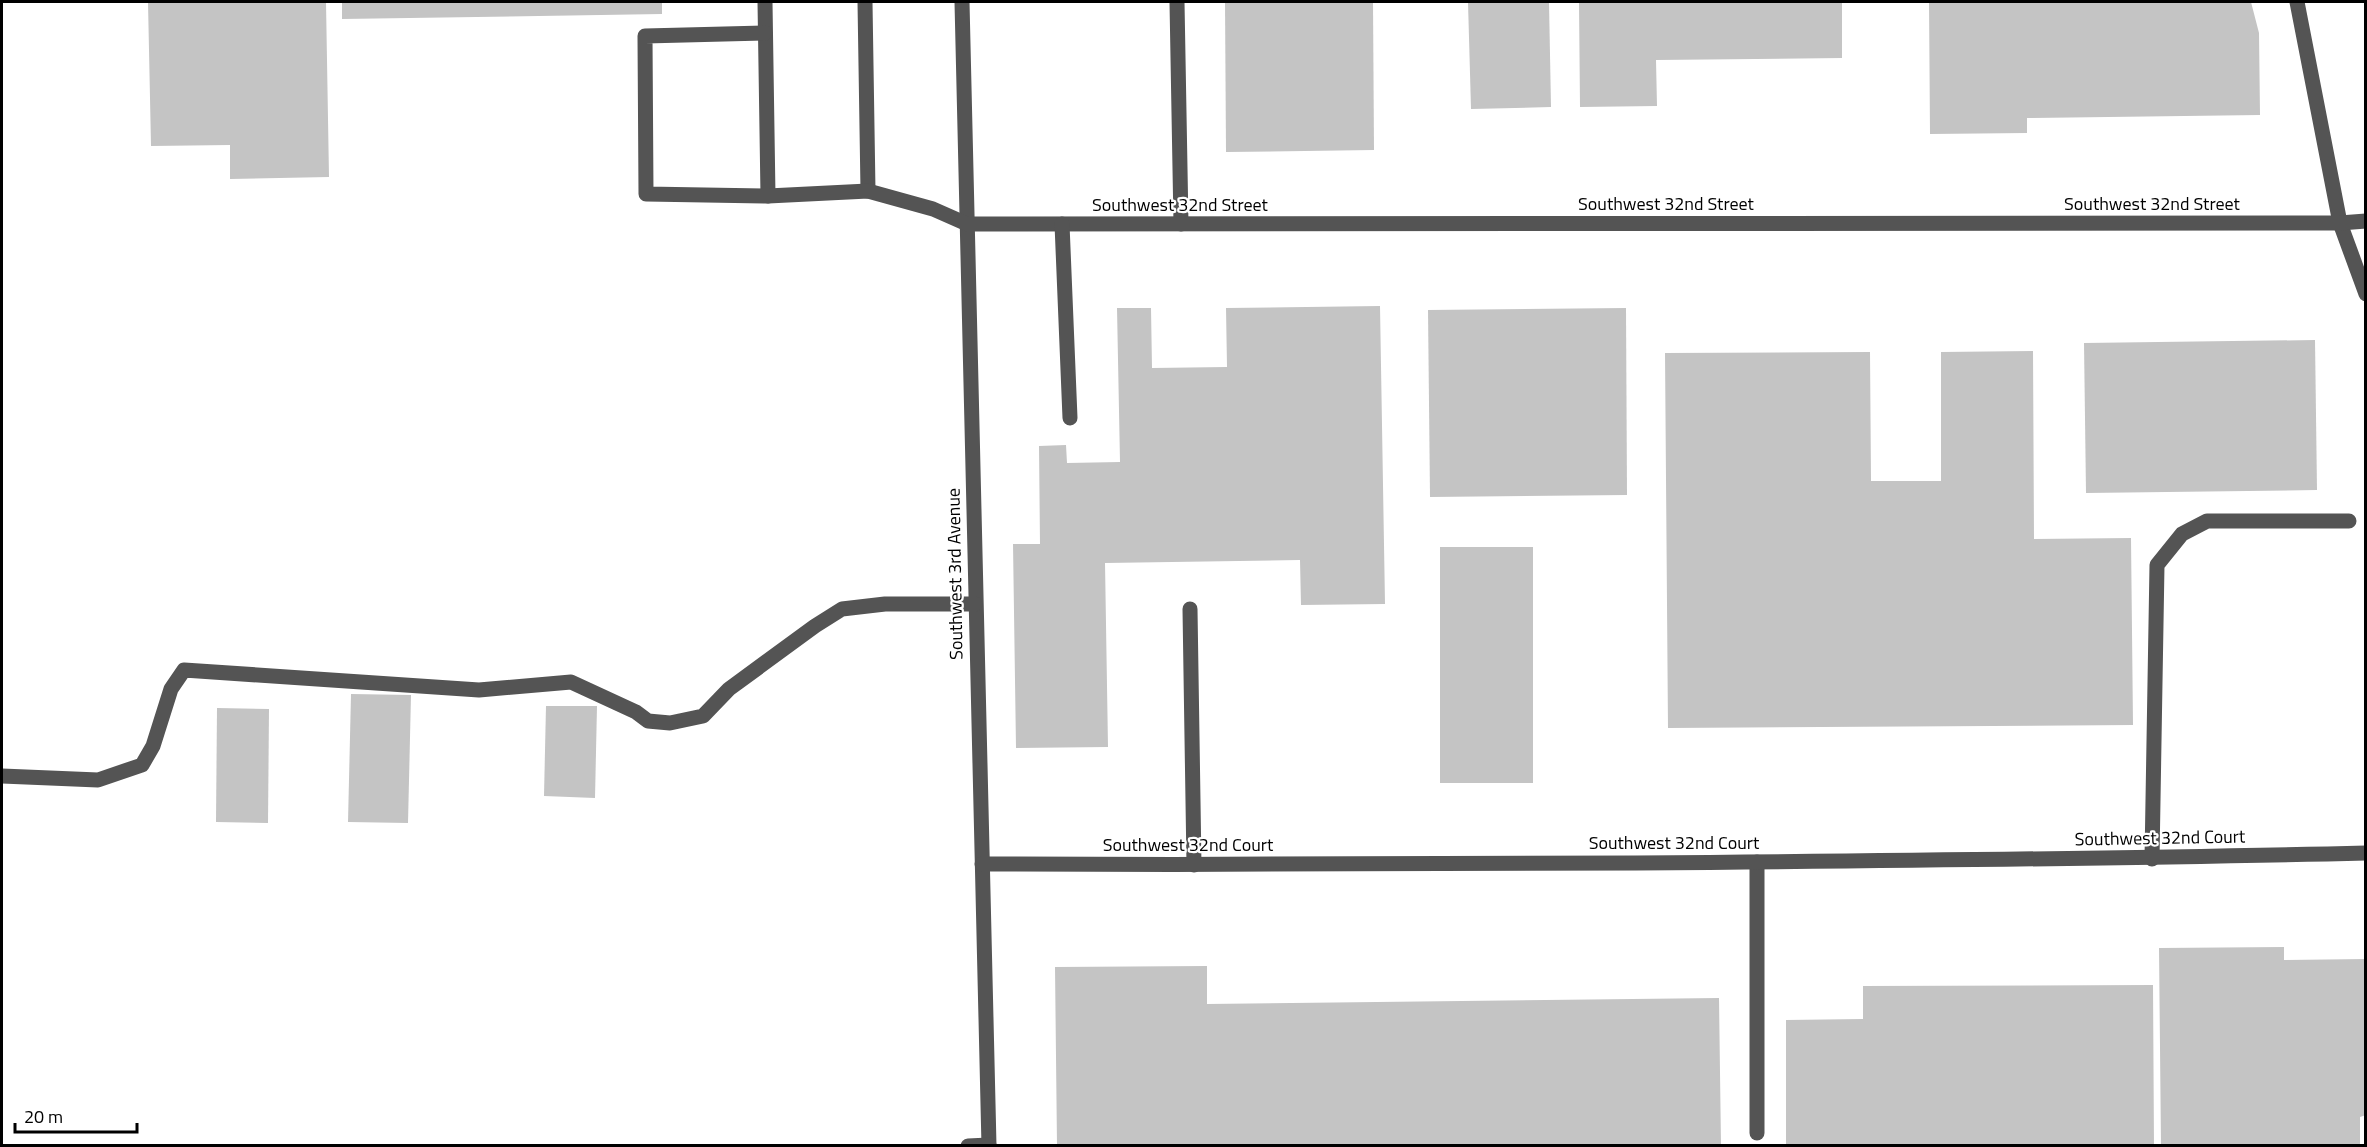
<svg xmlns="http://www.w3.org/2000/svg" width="2367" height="1147" font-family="'Titillium Web',sans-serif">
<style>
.building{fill:#c4c4c4}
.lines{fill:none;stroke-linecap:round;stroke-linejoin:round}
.minor{stroke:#545454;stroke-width:15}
.labels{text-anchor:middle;stroke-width:4.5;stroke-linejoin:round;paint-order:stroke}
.street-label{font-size:18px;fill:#000;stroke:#fff}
</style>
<rect width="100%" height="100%" fill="#fff"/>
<g class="building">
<path d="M 148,2 L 326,2 L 329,177 L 230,179 L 230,145 L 151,146 Z"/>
<path d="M 342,2 L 662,2 L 662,14 L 342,19 Z"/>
<path d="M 1225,2 L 1373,2 L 1374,150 L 1226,152 Z"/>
<path d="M 1468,2 L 1549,2 L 1551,107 L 1471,109 Z"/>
<path d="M 1655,2 L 1842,2 L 1842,58 L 1656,60 L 1657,106 L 1580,107 L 1579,3 Z"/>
<path d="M 1929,2 L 2251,2 L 2259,33 L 2260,115 L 2027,118 L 2027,133 L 1930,134 Z"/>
<path d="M 1380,306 L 1385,604 L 1301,605 L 1300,560 L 1105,563 L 1108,747 L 1016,748 L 1013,544 L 1040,544 L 1039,446 L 1066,445 L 1067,463 L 1120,462 L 1117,308 L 1151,308 L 1152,368 L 1227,367 L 1226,308 Z"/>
<path d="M 1626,308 L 1627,495 L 1430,497 L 1428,310 Z"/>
<path d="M 2315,340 L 2317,490 L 2086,493 L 2084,343 Z"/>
<path d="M 2033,351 L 2034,539 L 2131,538 L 2133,725 L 1668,728 L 1665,353 L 1870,352 L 1871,481 L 1941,481 L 1941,352 Z"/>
<rect x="1440" y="547" width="93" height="236"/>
<path d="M 351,694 L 411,695 L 408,823 L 348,822 Z"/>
<path d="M 546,706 L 597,706 L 595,798 L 544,796 Z"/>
<path d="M 217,708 L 269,709 L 268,823 L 216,822 Z"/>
<path d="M 2284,947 L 2284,960 L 2366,959 L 2366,1115 L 2360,1117 L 2360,1146 L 2161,1146 L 2159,948 Z"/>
<path d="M 1207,966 L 1207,1004 L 1719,998 L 1721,1146 L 1057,1146 L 1055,967 Z"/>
<path d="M 2153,985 L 2154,1146 L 1786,1146 L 1786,1020 L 1863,1019 L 1863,986 Z"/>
</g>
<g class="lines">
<g class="minor">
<path d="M 765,2 L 768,196"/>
<path d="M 865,2 L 868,191"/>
<path d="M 962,2 L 989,1146"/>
<path d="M 1177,2 L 1181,224"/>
<path d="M 2297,2 L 2340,223 L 2366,294"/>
<path d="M 765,33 L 645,36 L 646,194 L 768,196 L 868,191 L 933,209 L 967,224 L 2340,223 L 2366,221"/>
<path d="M 1062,224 L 1070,418"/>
<path d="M 1190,609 L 1194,865"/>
<path d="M 2,776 L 98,780 L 142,765 L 153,746 L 171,689 L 184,670 L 479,690 L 571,682 L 636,712 L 648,721 L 670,723 L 703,716 L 729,689 L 815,626 L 842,609 L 885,604 L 975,604"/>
<path d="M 2152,859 L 2157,565 L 2182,534 L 2207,521 L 2349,521"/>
<path d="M 1757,862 L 1757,1133"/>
<path d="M 982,864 C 1200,865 1418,864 1636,863 C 1879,861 2122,859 2366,853"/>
<path d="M 968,1146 L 989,1145"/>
</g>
</g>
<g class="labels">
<g class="street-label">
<text x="1666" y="210">Southwest 32nd Street</text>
<text x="2152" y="210">Southwest 32nd Street</text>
<text x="1180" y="211">Southwest 32nd Street</text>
<text transform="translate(955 574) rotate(-91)" y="6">Southwest 3rd Avenue</text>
<text transform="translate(2160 838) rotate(-1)" y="6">Southwest 32nd Court</text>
<text x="1674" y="849">Southwest 32nd Court</text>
<text x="1188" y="851">Southwest 32nd Court</text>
</g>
</g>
<rect width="2367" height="1147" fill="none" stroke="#000000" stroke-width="6"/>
<path d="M15 1123v9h122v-9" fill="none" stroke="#000000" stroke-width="3"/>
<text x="24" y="1123" font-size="18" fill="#000000" stroke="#ffffff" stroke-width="4.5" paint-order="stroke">20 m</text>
</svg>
